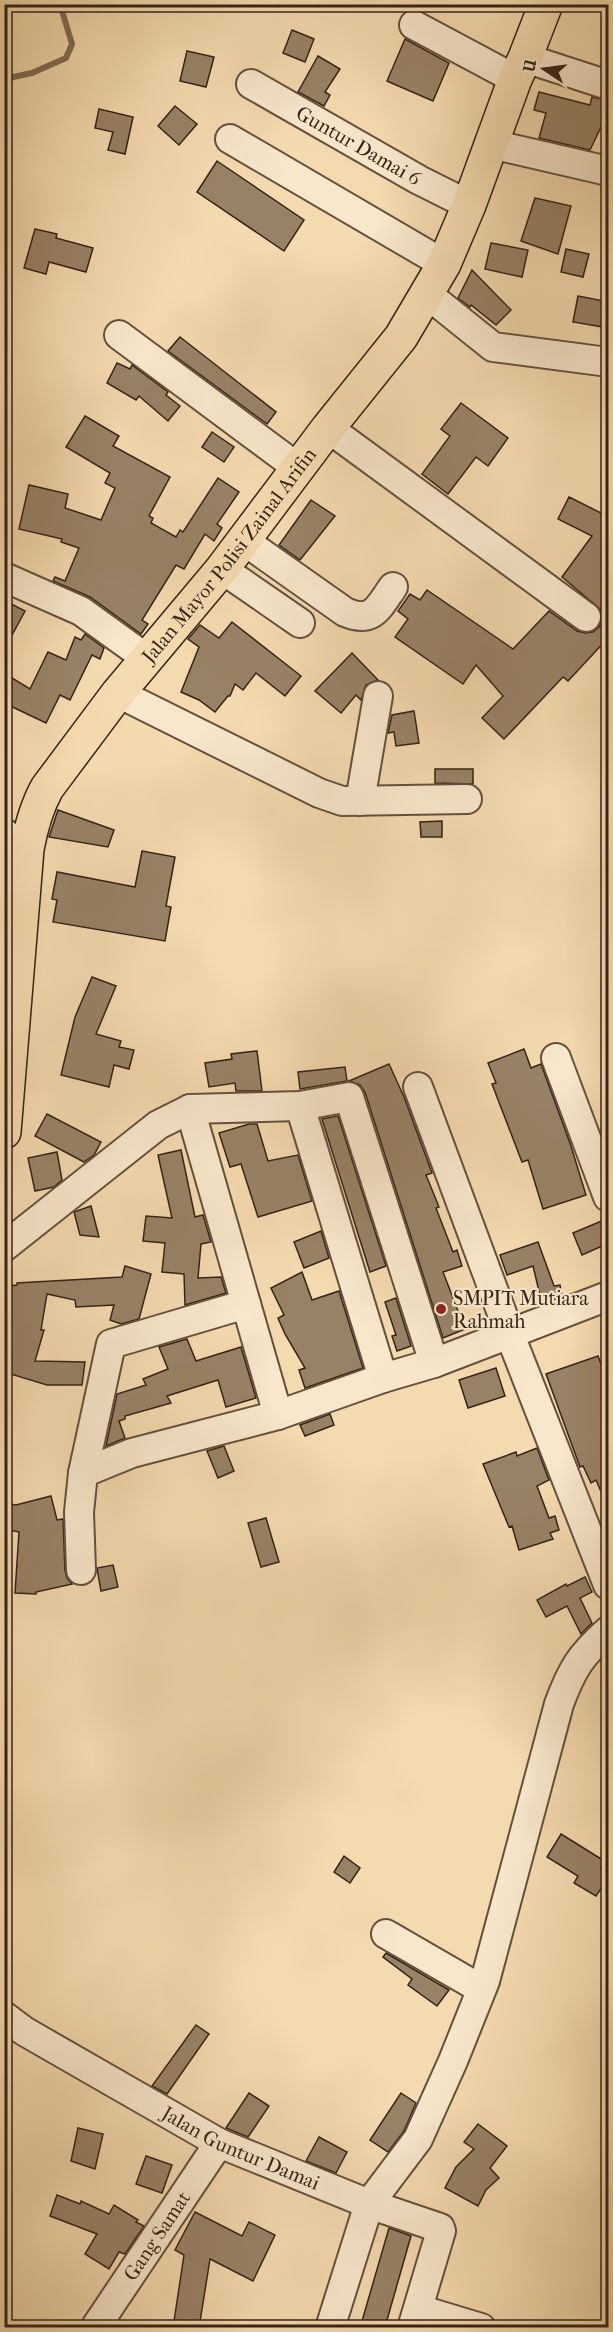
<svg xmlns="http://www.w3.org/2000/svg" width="613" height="2332" font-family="'IM FELL French Canon',serif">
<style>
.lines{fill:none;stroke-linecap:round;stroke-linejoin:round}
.stream{stroke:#806c53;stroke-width:6}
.building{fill:#988266;stroke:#342317;stroke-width:1.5}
.minor-casing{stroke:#64513d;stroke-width:32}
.major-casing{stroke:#342317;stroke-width:36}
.minor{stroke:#f8e7cb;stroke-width:28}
.major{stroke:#f4daaf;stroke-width:33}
.poi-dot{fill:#8f2418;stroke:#f8e7cb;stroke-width:2}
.labels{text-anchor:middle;stroke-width:4.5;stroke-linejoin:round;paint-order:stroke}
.street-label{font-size:20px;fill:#342317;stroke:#f8e7cb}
.poi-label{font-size:20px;fill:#342317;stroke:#f8e7cb;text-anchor:start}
</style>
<rect width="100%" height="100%" fill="#f4daaf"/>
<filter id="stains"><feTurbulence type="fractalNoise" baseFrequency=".00333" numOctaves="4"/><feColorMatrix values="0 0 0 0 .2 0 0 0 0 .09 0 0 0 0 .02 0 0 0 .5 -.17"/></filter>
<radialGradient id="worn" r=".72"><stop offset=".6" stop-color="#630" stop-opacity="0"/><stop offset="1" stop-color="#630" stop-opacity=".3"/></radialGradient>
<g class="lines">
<path class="stream" d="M 4,79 L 32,73 L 66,58 L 72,44 L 60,4"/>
</g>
<g class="building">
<path d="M 292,30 L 314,39 L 305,62 L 283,53 Z"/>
<path d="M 405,39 L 449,63 L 433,101 L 387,81 Z"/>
<path d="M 187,51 L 214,57 L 206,87 L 180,81 Z"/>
<path d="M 318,56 L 340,69 L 325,92 L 330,95 L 324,106 L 298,92 Z"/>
<path d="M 539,92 L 590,105 L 592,97 L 609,101 L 609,124 L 603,123 L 590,150 L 539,138 L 546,113 L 534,110 Z"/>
<path d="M 175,106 L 197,124 L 179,145 L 158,126 Z"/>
<path d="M 99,109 L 133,117 L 125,154 L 108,150 L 113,132 L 95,128 Z"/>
<path d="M 217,161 L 304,220 L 284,251 L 197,192 Z"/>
<path d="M 535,198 L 571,206 L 558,254 L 521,241 Z"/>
<path d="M 35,229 L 57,234 L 56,238 L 93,248 L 86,272 L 49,262 L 46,274 L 24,268 Z"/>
<path d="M 491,243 L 528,250 L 522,277 L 485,269 Z"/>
<path d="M 566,249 L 589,254 L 583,277 L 561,272 Z"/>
<path d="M 472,270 L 511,310 L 496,325 L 471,305 L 470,307 L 458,298 Z"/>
<path d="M 578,296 L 609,302 L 609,328 L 573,322 Z"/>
<path d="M 180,337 L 276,412 L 267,424 L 168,351 Z"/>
<path d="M 117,363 L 130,369 L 132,365 L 168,392 L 166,395 L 180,406 L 168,421 L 139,396 L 136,400 L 107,383 Z"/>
<path d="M 461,403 L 508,438 L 488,466 L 476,457 L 448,494 L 422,474 L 450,436 L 441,429 Z"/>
<path d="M 85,416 L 119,436 L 113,446 L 170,477 L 149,516 L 153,518 L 151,523 L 176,537 L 180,530 L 183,532 L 218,478 L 239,492 L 217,524 L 222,528 L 214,541 L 205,534 L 184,569 L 176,565 L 142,620 L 148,624 L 141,634 L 90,597 L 53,581 L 55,577 L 65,581 L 79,548 L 61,542 L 62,539 L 19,529 L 29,485 L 68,494 L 65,508 L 101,520 L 115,488 L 105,483 L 110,473 L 66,447 Z"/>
<path d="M 212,432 L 234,447 L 224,462 L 202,447 Z"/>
<path d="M 569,497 L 607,516 L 609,514 L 609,637 L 568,681 L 563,677 L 504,739 L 482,718 L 503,696 L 476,665 L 463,684 L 395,637 L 408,619 L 398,611 L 410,594 L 420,600 L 427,590 L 513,649 L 549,611 L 577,631 L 585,633 L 593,632 L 599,627 L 602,619 L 601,610 L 562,577 L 592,536 L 558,519 Z"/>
<path d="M 311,500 L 335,516 L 300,560 L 279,545 Z"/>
<path d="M 4,600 L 25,611 L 4,650 Z"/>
<path d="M 232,622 L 301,676 L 285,696 L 256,673 L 243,690 L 235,684 L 230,696 L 228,696 L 215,712 L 199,700 L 181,692 L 199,647 L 188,639 L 200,625 L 219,638 Z"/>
<path d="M 85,634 L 104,648 L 100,659 L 92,655 L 70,700 L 60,695 L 46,723 L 4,703 L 4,673 L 30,689 L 48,652 L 66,660 L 75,637 L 81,640 Z"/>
<path d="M 352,653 L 378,680 L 366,685 L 361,700 L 356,695 L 341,713 L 315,691 Z"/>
<path d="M 414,711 L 419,743 L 396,746 L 394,732 L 388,733 L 392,715 Z"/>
<path d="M 435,769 L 473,769 L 473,784 L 435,783 Z"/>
<path d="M 58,810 L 114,830 L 108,847 L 49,837 Z"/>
<path d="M 442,821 L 442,837 L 421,837 L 420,822 Z"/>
<path d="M 142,851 L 175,857 L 166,906 L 171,907 L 165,941 L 53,922 L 57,900 L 52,899 L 57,872 L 135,887 Z"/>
<path d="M 92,977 L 116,986 L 96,1034 L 121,1041 L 119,1047 L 134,1050 L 129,1069 L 114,1065 L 109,1087 L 61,1075 L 75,1017 Z"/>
<path d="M 524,1049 L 531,1068 L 541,1064 L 570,1143 L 586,1195 L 543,1209 L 528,1160 L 522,1162 L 492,1084 L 496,1083 L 488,1063 Z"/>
<path d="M 257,1051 L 262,1091 L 236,1091 L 235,1083 L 209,1087 L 205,1063 L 232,1059 L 231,1054 Z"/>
<path d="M 389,1064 L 404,1097 L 432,1173 L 426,1175 L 439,1207 L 436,1208 L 453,1252 L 457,1250 L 462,1266 L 443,1272 L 465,1329 L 443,1338 L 365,1092 L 360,1085 L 349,1081 Z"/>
<path d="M 345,1067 L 347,1081 L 300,1089 L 298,1072 Z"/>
<path d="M 47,1114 L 101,1142 L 94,1155 L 84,1162 L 35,1136 Z"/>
<path d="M 338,1116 L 386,1266 L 370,1272 L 322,1119 Z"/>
<path d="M 249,1124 L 257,1124 L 268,1161 L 298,1155 L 312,1201 L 258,1217 L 241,1164 L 230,1167 L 219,1133 Z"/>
<path d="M 181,1150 L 195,1217 L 203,1215 L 211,1242 L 201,1244 L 198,1278 L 221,1277 L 226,1293 L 185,1305 L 184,1274 L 162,1272 L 165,1243 L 143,1241 L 146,1216 L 172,1218 L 158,1155 Z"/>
<path d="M 57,1152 L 62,1180 L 54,1187 L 35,1191 L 28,1158 Z"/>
<path d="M 91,1206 L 99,1237 L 80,1235 L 74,1212 Z"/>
<path d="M 604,1220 L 609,1231 L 609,1243 L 582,1255 L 573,1233 Z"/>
<path d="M 321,1231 L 329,1258 L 304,1268 L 294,1242 Z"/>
<path d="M 538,1242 L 554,1286 L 560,1285 L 562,1296 L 542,1304 L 533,1266 L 507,1275 L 500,1255 Z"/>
<path d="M 125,1266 L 151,1274 L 139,1319 L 121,1324 L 110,1320 L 114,1305 L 76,1307 L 75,1300 L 47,1294 L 41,1330 L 44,1330 L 35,1361 L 85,1362 L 82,1385 L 47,1385 L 4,1372 L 4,1319 L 10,1320 L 7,1286 L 17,1285 L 17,1283 L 122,1277 Z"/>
<path d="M 302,1272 L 312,1300 L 339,1291 L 363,1368 L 305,1388 L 299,1370 L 305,1368 L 285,1334 L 278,1318 L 284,1315 L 271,1288 Z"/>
<path d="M 396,1298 L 411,1346 L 397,1351 L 392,1336 L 396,1335 L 385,1302 Z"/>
<path d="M 187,1339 L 196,1361 L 241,1347 L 256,1398 L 226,1407 L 218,1380 L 167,1396 L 171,1403 L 125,1416 L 125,1419 L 119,1421 L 125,1438 L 106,1446 L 117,1394 L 146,1385 L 143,1379 L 168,1369 L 159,1347 Z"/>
<path d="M 598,1356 L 609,1386 L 609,1390 L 603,1392 L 609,1405 L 609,1409 L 604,1411 L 609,1423 L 609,1510 L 596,1480 L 591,1483 L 583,1466 L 580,1467 L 546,1374 Z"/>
<path d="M 496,1368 L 505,1396 L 468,1408 L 459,1380 Z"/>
<path d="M 330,1414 L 334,1425 L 305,1436 L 300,1425 Z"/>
<path d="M 224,1446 L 234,1471 L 218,1478 L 207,1451 Z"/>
<path d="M 537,1448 L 549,1480 L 537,1486 L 549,1518 L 555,1516 L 559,1530 L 550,1533 L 553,1539 L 519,1550 L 512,1526 L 509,1527 L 483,1464 L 516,1452 L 517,1456 Z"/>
<path d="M 51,1496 L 57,1520 L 63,1519 L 65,1571 L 67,1578 L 72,1584 L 36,1592 L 36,1594 L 15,1593 L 19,1532 L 4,1529 L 4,1503 L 16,1505 Z"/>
<path d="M 266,1518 L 279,1562 L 261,1567 L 248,1523 Z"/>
<path d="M 113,1565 L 118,1587 L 101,1591 L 97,1568 Z"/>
<path d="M 585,1577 L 592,1592 L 580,1598 L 592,1623 L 581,1634 L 567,1606 L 546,1617 L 537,1600 L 566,1584 L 567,1586 Z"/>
<path d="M 561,1834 L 606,1862 L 601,1868 L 609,1873 L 609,1877 L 596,1896 L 574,1883 L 578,1876 L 547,1857 Z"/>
<path d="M 344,1856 L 360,1868 L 350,1883 L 334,1872 Z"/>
<path d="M 386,1953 L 449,1990 L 437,2006 L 408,1985 L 412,1979 L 383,1957 Z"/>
<path d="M 196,2025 L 209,2034 L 167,2094 L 152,2086 Z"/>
<path d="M 249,2093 L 269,2106 L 248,2137 L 226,2128 Z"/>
<path d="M 401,2093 L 416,2103 L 404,2131 L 388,2152 L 370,2140 Z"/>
<path d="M 478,2124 L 507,2146 L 490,2168 L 499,2178 L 486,2190 L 478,2206 L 445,2188 L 456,2167 L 474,2149 L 464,2142 Z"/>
<path d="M 78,2128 L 103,2134 L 95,2169 L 71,2161 Z"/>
<path d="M 319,2137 L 347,2152 L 336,2173 L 306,2161 Z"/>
<path d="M 146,2156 L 172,2165 L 162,2193 L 136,2184 Z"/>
<path d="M 57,2195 L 80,2204 L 81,2201 L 109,2214 L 114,2205 L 138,2220 L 136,2222 L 144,2226 L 125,2254 L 119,2252 L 109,2269 L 85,2254 L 97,2234 L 50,2216 Z"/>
<path d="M 195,2212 L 242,2236 L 249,2222 L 275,2235 L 253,2281 L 210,2259 L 199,2328 L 173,2328 L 184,2255 L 175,2250 Z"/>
<path d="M 389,2228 L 411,2236 L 387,2320 L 385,2328 L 360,2328 Z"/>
</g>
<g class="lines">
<g class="minor-casing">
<g id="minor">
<path d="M 414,25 L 515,79"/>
<path d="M 525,58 L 608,85"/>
<path id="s1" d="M 251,84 L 419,180 L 469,205"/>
<path d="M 230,139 L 444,264"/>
<path d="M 491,144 L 608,171"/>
<path d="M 427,294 L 493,347 L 608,362"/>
<path d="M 119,335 L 298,468"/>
<path d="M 328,428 L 586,617"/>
<path d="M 243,540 L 345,612 C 373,624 378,608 393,587"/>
<path d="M 222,569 L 300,623"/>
<path d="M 4,577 L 81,611 L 146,658"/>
<path d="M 118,693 L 319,793 L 342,801 L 467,799"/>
<path d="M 360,801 L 378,696"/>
<path d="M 4,833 L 27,849"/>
<path d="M 556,1058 L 608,1197"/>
<path d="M 418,1087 L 510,1335 L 608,1585"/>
<path d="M 300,1106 L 383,1378"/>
<path d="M 190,1109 L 300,1106 L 349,1097 L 434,1363"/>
<path d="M 4,1247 L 158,1125 L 190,1109 L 278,1415 L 383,1378 L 434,1363 L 608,1296"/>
<path d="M 83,1473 L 132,1453 L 278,1415"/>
<path d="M 81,1570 L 79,1512 L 83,1473 L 111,1344 L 246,1304"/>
<path d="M 386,1934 L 481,1989"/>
<path id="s2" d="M 4,2016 L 24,2031 L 219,2143 L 369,2204 L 330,2328"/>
<path d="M 418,2309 L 481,2328"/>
<path id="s3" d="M 95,2328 L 219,2143"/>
<path d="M 412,2328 L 441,2231 L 440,2228 L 369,2204 L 418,2139 L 453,2061 L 485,1981 L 559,1704 C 572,1669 580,1656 608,1631"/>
</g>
</g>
<g class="major-casing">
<g id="major">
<path id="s4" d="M 4,1132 L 27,849 C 31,827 36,808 47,788 L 118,693 L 222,569 L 328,428 L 401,337 L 444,264 L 469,205 L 515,79 L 525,58 L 546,4"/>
</g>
</g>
<use href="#minor" class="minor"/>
<use href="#major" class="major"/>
</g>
<circle class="poi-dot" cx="441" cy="1309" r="6"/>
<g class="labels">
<g class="street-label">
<text dy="7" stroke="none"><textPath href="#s1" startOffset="124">Guntur Damai 6</textPath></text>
<text dy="7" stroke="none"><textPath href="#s4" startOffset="644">Jalan Mayor Polisi Zainal Arifin</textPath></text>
<text dy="7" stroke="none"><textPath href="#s2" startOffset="272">Jalan Guntur Damai</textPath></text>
<text dy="7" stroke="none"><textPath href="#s3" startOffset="111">Gang Samat</textPath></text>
</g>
<g class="poi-label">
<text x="453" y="1305">SMPIT Mutiara<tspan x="453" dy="23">Rahmah</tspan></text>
</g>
</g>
<rect width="613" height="2332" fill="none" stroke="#f4daaf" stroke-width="24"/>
<rect x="6" y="6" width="601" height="2320" fill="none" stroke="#342317" stroke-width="3"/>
<rect x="12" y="12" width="589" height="2308" fill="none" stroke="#342317" stroke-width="1.5"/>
<g transform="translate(544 69) rotate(283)" stroke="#f8e7cb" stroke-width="4.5" paint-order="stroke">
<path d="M0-4.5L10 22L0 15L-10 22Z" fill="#342317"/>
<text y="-9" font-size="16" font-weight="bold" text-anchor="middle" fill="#342317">U</text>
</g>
<rect width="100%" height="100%" filter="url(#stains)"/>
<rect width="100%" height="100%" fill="url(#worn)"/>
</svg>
